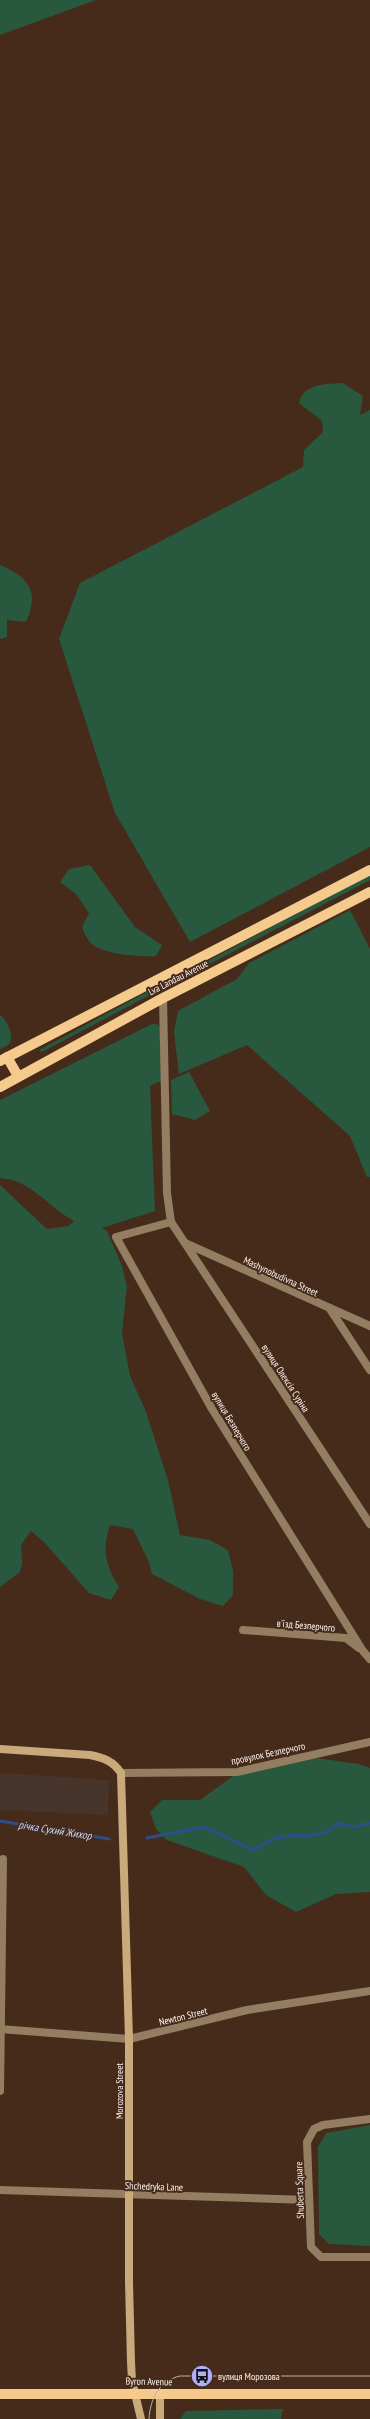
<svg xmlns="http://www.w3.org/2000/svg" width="370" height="2419" font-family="'PT Sans Narrow',sans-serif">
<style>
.industrial{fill:#47352c}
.green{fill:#28583d}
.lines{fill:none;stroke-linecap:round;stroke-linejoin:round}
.stream{stroke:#2e4e8b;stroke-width:3}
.street{stroke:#937e61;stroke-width:8}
.secondary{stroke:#caa97a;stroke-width:8}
.primary{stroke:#f5ca8d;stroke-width:10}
.tram{stroke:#c1b1a8;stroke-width:1}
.labels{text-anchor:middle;stroke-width:4;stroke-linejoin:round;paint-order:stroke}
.street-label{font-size:10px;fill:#fcf1eb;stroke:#462b1b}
.poi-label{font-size:10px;fill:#fcf1eb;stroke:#462b1b;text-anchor:start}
.water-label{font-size:11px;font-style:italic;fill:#c3d7fc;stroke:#462b1b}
</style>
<rect width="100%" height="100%" fill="#462b1b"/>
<path class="industrial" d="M 0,1773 L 109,1780 L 108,1815 L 0,1810 Z"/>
<g class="green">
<path d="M 0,0 L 96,0 L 0,35 Z"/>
<path d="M 343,383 L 363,396 L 360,415 L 370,410 L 370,847 L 190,942 L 115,813 L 59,639 L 80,583 L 303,467 L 304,450 L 323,432 L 322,421 L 299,403 C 303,383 328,384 343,383 Z"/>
<path d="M 0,565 C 29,577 40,592 26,622 L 7,620 L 7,637 L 0,639 Z"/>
<path d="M 90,865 L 135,927 L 162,945 L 156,956 C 141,957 100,955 89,941 C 86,937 84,932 82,927 L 89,913 L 76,894 L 60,882 L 69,869 Z"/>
<path d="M 370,874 L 370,880 L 175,982 L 174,979 Z"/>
<path d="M 350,910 L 370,949 L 370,1177 L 367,1177 L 350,1136 L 247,1045 L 179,1074 L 174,1032 L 178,1011 L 237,979 L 249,963 Z"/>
<path d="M 167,981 L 169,985 L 42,1052 L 39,1050 Z"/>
<path d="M 0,1015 C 7,1020 15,1036 9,1044 C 7,1046 2,1048 0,1049 Z"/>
<path d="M 152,1024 L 157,1024 L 163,1029 L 164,1082 L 158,1082 L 150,1086 L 155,1211 L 102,1228 L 107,1231 L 122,1266 L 127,1286 L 122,1333 L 130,1376 L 146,1412 L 168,1480 L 180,1535 L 210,1540 L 228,1550 L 233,1571 L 233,1595 L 223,1606 L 200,1599 L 152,1574 L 149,1562 L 133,1529 L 110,1525 C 102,1550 105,1565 119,1587 L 111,1600 L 89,1593 L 44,1542 L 31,1531 L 21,1545 L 22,1563 L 20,1572 L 0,1587 L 0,1185 L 47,1229 L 69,1226 L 74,1221 C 48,1207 31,1180 0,1178 L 0,1100 Z"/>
<path d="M 189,1072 L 210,1111 L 195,1120 L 172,1114 L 171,1080 Z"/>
<path d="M 316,1758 L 359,1764 L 370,1768 L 370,1892 L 336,1894 L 296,1912 L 266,1895 L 244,1867 L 167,1840 L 156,1829 L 150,1812 L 162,1800 L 200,1800 L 233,1776 Z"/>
<path d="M 370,2125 L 370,2246 L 329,2244 L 319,2234 L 318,2147 L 326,2133 Z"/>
<path d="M 283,2409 L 281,2419 L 180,2419 L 186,2411 Z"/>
</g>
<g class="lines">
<g class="stream">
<path d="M 0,1821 L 109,1839"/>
<path d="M 147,1838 L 204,1827 L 253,1850 L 273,1839 L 292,1835 L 308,1836 L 327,1832 L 339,1823 L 354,1827 L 370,1823"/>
</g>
<g class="street">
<path d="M 163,998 L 167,1193 L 171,1222 L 370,1524"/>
<path d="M 171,1222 L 116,1237 L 212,1409 L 363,1651 L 370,1659"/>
<path d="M 185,1243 L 370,1326"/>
<path d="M 330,1309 L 370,1370"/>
<path d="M 243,1630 L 346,1638 L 359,1648"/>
<path d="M 121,1773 L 237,1772 L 370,1742"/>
<path d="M 0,2029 L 129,2039 L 247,2010 L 370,1991"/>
<path d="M 0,2091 L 3,1859"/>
<path d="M 370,2119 L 323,2125 L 314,2129 L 307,2142 L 311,2247 L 321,2257 L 370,2257"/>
<path d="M 0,2190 L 308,2200"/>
</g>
<g class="secondary">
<path d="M 0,1749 L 90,1755 C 104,1758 113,1761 121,1773 L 129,2039 L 129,2282 L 131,2362 L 132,2381 L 141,2419"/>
<path d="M 160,2393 L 160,2419"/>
</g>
<g class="primary">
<path d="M 7,1057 L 18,1076"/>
<path d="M 0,1061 L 370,870"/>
<path d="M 0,1087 L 163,998 L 370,892"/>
<path d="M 0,2394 L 370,2394"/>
</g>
<path class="tram" d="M 149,2419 C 150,2399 159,2381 180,2376 L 370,2376"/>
</g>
<defs>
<g id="bus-disc" transform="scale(1.15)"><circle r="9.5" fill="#b0aefa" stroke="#462b1b"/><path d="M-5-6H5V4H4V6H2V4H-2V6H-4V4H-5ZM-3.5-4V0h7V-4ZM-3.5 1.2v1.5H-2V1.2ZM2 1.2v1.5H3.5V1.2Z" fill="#111"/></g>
</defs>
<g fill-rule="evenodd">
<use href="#bus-disc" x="202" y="2376"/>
</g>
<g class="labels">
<g class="street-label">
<text transform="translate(178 977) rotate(-27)" y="4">Lva Landau Avenue</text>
<text transform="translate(281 1276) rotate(25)" y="4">Mashynobudivna Street</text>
<text transform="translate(286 1378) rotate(57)" y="4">вулиця Олексія Суріна</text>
<text transform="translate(232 1421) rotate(59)" y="4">вулиця Безперчого</text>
<text transform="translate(306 1625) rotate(5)" y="4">в'їзд Безперчого</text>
<text transform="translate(268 1753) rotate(-12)" y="4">провулок Безперчого</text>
<text transform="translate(183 2016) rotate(-14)" y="4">Newton Street</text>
<text transform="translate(119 2091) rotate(-90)" y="4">Morozova Street</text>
<text transform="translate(154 2186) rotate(2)" y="4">Shchedryka Lane</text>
<text transform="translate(299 2190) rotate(-92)" y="4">Shuberta Square</text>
<text transform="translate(149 2381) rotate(1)" y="4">Byron Avenue</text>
</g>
<g class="poi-label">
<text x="218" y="2380">вулиця Морозова</text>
</g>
<g class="water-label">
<text transform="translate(55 1830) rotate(9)" y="4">річка Сухий Жихор</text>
</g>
</g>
</svg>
